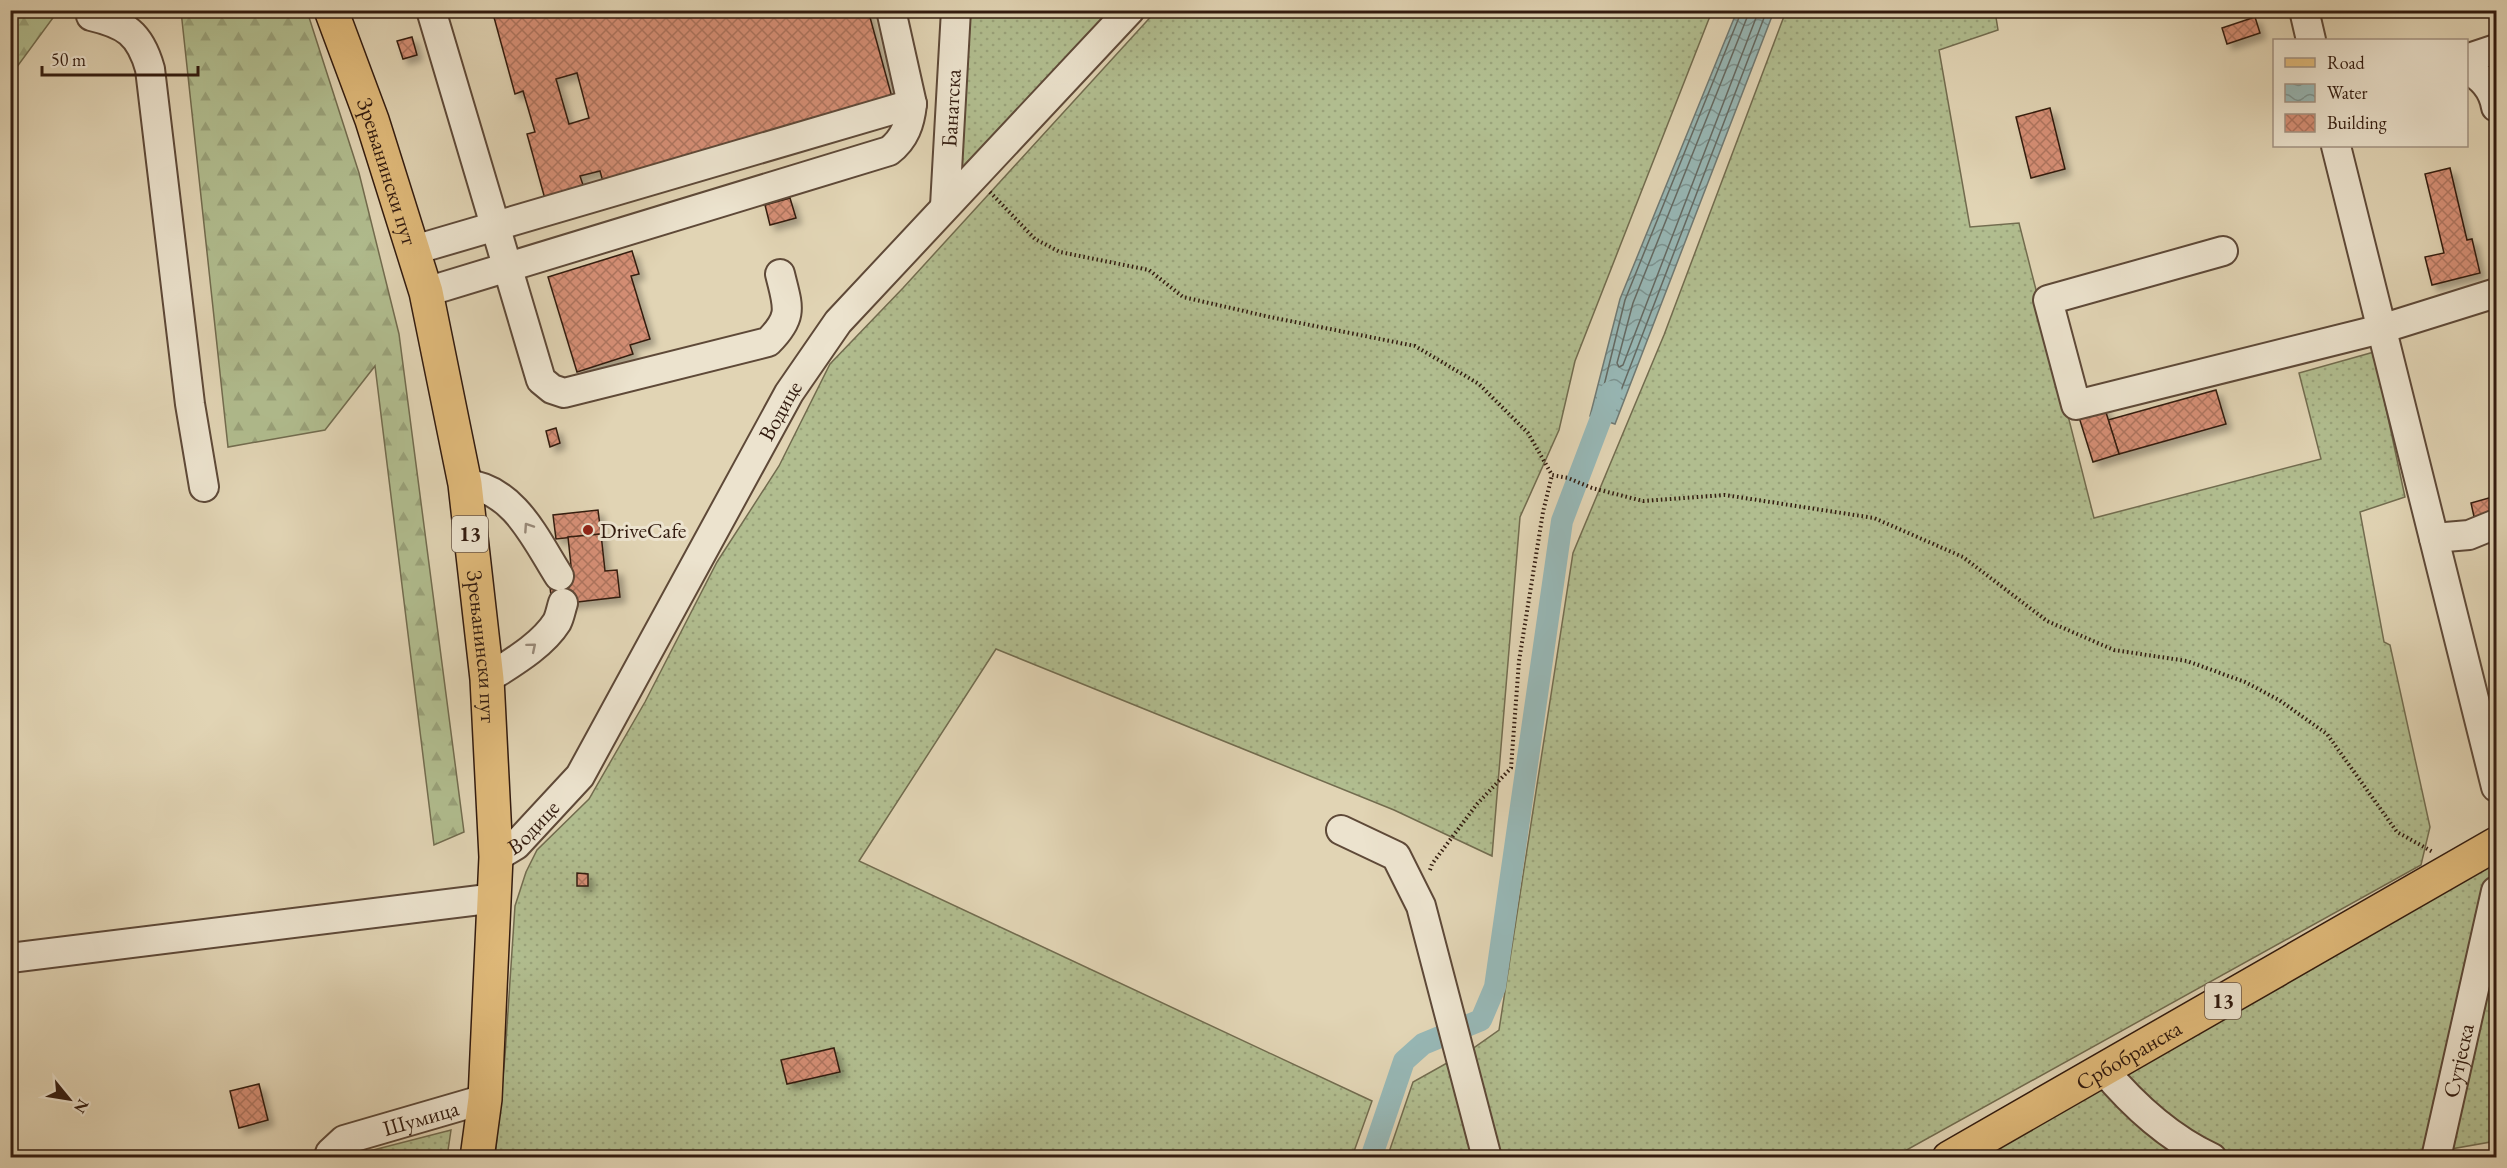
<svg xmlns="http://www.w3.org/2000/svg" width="2507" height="1168" font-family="'EB Garamond',serif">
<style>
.grass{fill:url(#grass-dots);stroke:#726c4f;stroke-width:1.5}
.forest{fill:url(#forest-firs);stroke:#726c4f;stroke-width:1.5}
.water{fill:url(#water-waves);stroke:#6f7973;stroke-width:1.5}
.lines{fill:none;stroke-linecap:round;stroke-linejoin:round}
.shore{stroke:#646962;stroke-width:1.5}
.canal{stroke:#97b7b5;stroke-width:22}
.building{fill:url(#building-cross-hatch);stroke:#321b0f;stroke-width:1.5;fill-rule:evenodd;filter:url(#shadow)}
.minor-casing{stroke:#5e4938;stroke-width:32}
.major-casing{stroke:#321b0f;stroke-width:36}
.path{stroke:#321b0f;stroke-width:4;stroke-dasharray:1.5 3;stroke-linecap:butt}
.minor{stroke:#ece3ce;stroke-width:28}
.major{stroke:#e0ba7a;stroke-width:33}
.oneway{stroke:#988978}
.poi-dot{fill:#8f2418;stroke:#ece3ce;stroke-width:2}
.labels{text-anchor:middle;stroke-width:6;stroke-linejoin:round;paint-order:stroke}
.shield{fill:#ece3ce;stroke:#6a5748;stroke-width:1.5}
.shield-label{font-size:21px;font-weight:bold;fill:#321b0f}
.street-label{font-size:22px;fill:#321b0f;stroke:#ece3ce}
.poi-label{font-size:22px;fill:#321b0f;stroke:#ece3ce;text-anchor:start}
</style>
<defs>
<pattern id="grass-dots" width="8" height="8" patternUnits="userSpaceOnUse" patternTransform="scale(1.5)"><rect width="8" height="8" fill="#b1bd8f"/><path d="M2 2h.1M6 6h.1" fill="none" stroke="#99a27a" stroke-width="1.8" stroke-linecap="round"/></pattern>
<pattern id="forest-firs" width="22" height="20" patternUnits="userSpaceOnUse" patternTransform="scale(1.5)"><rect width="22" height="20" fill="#b1bd8f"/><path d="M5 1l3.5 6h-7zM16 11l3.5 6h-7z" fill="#99a27a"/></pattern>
<pattern id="water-waves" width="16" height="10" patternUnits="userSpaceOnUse" patternTransform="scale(1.5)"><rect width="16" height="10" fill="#97b7b5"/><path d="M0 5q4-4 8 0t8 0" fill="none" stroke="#7c9492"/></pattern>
<pattern id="building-cross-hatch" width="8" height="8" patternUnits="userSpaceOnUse" patternTransform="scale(1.5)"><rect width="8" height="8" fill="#d68f76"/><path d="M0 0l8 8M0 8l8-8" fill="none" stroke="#ae745f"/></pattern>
<filter id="shadow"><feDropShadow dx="5.5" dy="5.5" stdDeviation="3" flood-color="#0004"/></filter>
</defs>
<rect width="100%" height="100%" fill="#e1d4b4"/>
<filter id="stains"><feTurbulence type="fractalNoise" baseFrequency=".00333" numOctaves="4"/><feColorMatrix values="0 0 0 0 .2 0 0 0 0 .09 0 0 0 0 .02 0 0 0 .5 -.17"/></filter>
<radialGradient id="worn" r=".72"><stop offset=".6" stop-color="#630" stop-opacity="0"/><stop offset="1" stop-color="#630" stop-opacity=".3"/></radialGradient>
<g class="grass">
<path d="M 971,11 L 1117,11 L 957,178 Z"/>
<path d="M 1156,11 L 1712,11 L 1575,361 L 1559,430 L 1520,517 L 1492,856 L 1394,810 L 996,649 L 859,861 L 1372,1101 L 1352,1157 L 495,1158 L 505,1056 L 515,906 L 526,872 L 537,850 L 589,799 L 645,702 L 717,562 L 779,466 L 830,364 L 903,288 Z"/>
<path d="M 1786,11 L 1995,11 L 1998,30 L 1939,50 L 1970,227 L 2019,223 L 2094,518 L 2321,459 L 2299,373 L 2374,352 L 2405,497 L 2360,512 L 2384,642 L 2390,645 L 2430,827 L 2421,865 L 1894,1157 L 1387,1158 L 1413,1082 L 1472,1049 L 1499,1030 L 1573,553 L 1664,335 Z"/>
<path d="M 2496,862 L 2496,1141 L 2400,1158 L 1970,1158 Z"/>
<path d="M 451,1130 L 447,1157 L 346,1157 Z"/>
</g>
<g class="forest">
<path d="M 11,10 L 58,11 L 11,75 L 10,11 Z"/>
<path d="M 181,11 L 307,11 L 359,173 L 399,334 L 464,832 L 434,845 L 375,366 L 325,430 L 228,447 Z"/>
</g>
<path class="water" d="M 1737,11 L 1774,11 L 1615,424 L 1590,416 L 1620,299 Z"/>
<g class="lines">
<g class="shore">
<path d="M 1742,10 L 1625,300 L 1598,410 L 1600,413 L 1609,416 L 1612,414 L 1767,10"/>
<path d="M 1750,10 L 1633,303 L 1617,363 L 1619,367 L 1623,365 L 1759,10"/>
</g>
<path class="canal" d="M 1371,1158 L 1404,1061 L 1423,1044 L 1481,1020 L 1495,987 L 1562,521 L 1611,392"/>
</g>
<g class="building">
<path d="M 492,10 L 868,10 L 893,101 L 603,182 L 600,171 L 580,176 L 584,188 L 545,199 L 527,134 L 535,132 L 523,91 L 515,94 ZM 577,73 L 589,118 L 569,124 L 556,79 Z"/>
<path d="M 2255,17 L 2260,33 L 2227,44 L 2222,28 Z"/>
<path d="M 412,37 L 417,55 L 403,59 L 397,41 Z"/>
<path d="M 2050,108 L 2065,169 L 2031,178 L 2016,117 Z"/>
<path d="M 2450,168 L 2467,240 L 2472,239 L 2480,273 L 2432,285 L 2425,257 L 2444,253 L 2425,174 Z"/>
<path d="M 790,198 L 796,218 L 770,225 L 765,205 Z"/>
<path d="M 632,251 L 639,274 L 631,276 L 650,339 L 630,345 L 633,354 L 577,372 L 548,277 Z"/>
<path d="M 2216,390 L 2226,424 L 2119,454 L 2108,420 Z"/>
<path d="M 2104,406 L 2119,454 L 2093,462 L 2078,414 Z"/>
<path d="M 556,428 L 560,443 L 550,447 L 546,431 Z"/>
<path d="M 2496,496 L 2496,523 L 2475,521 L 2471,503 Z"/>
<path d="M 598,510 L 601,534 L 556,539 L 553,515 Z"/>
<path d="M 601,534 L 605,571 L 617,570 L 620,597 L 552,605 L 549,578 L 572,575 L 568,537 Z"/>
<path d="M 577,873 L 588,874 L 588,886 L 577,886 Z"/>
<path d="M 834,1048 L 840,1072 L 787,1084 L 781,1060 Z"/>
<path d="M 259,1084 L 268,1120 L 239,1128 L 230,1091 Z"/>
</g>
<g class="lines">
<g class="minor-casing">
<g id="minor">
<path d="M 431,10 L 541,380 L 552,389 L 564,393 L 768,342 C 794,316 788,307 780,274"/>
<path d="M 2304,10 L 2311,40"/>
<path d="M 91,16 C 125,24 140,33 150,69 L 190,404 L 204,487"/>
<path d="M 2466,59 L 2496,49"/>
<path d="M 2466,69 C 2483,77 2493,89 2496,107"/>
<path d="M 2336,146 L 2496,787"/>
<path id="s1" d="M 945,206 L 956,10"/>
<path d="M 414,250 L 912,104"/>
<path d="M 2223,251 L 2048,300 L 2076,405 L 2381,329 L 2496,293"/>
<path d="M 426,292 L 889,151 C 905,139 910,123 912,104 L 891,10"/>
<path d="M 465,484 C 514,488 536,540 559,576"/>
<path d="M 2434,538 L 2469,535 L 2496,524"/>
<path d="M 487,679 C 510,664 542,646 557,622 C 560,616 561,609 563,603"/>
<path d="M 1341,830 L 1396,856 L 1421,906 L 1487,1158"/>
<path id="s2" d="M 496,857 L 516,845 L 580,776 L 789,393 L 838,322 L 1130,10"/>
<path d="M 10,958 L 496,898"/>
<path d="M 2103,1069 C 2133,1105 2169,1138 2212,1158"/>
<path id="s3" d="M 329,1158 L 330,1153 L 344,1140 L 485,1099"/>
<path id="s4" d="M 2436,1158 L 2496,891"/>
</g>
</g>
<g class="major-casing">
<g id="major">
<path id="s5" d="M 331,10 L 372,120 L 426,292 L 465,484 L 487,679 L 496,857 L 485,1099 L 477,1158"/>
<path id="s6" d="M 1949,1158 L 2496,844"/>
</g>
</g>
<g class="path">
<path d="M 990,192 L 1035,239 L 1060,252 L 1149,270 L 1183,297 L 1270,317 L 1415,346 L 1479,384 L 1528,433 L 1552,475 L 1568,478 L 1592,488 L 1643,501 L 1725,495 L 1874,518 L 1963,557 L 2047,621 L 2114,650 L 2187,661 L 2245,682 L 2279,700 L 2327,734 L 2397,832 L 2433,852"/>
<path d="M 1430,870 L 1432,864 L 1477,804 L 1511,768 L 1519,661 L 1543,512 L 1552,475"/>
</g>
<use href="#minor" class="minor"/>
<use href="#major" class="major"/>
</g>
<defs><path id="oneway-chevron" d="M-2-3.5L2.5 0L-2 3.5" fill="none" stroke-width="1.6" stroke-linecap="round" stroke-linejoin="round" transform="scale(1.5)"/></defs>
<g class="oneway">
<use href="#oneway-chevron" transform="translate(528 527) rotate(-124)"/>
<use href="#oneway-chevron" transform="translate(532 647) rotate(-40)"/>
</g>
<circle class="poi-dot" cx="588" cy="530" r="6"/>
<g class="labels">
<g class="shield">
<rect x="452" y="516" width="36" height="36" rx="4.5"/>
<rect x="2205" y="983" width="36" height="36" rx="4.5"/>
</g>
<g class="shield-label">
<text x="470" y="541">13</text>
<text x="2223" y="1008">13</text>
</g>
<g class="street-label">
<text dy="8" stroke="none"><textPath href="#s1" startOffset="98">Банатска</textPath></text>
<text dy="8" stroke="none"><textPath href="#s5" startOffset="171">Зрењанински пут</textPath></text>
<text dy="8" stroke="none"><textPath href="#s2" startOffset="534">Водице</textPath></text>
<text dy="8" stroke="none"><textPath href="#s5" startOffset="657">Зрењанински пут</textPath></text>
<text dy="8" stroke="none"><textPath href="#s2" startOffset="48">Водице</textPath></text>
<text dy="8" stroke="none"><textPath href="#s6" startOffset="207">Србобранска</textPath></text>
<text dy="8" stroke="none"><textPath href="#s4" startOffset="100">Сутјеска</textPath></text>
<text dy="8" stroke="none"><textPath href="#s3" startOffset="104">Шумица</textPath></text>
</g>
<g class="poi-label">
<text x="600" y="538">DriveCafe</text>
</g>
</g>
<rect width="2507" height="1168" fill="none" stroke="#e1d4b4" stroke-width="36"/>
<rect x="12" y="12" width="2483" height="1144" fill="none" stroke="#321b0f" stroke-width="3"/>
<rect x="18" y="18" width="2471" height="1132" fill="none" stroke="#321b0f" stroke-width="1.5"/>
<rect x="2273" y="39" width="195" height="108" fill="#ece3ce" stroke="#a29382" stroke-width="1.5"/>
<rect x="2285" y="58" width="30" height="9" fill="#e0ba7a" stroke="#a29382" stroke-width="1.5"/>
<text x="2327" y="69" font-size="18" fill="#321b0f">Road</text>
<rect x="2285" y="84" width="30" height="18" fill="url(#water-waves)" stroke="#a29382" stroke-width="1.5"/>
<text x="2327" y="99" font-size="18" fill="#321b0f">Water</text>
<rect x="2285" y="114" width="30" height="18" fill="url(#building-cross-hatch)" stroke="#a29382" stroke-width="1.5"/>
<text x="2327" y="129" font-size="18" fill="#321b0f">Building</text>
<g transform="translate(69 1099) rotate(120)" stroke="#ece3ce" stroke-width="4.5" paint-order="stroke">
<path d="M0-4.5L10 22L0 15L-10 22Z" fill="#321b0f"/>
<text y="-9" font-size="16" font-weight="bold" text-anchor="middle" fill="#321b0f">N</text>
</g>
<path d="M42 66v9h156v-9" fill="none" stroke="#321b0f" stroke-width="3"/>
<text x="51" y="66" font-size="18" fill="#321b0f" stroke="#ece3ce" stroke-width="4.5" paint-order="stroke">50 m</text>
<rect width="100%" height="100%" filter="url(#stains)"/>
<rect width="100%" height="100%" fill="url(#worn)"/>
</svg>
